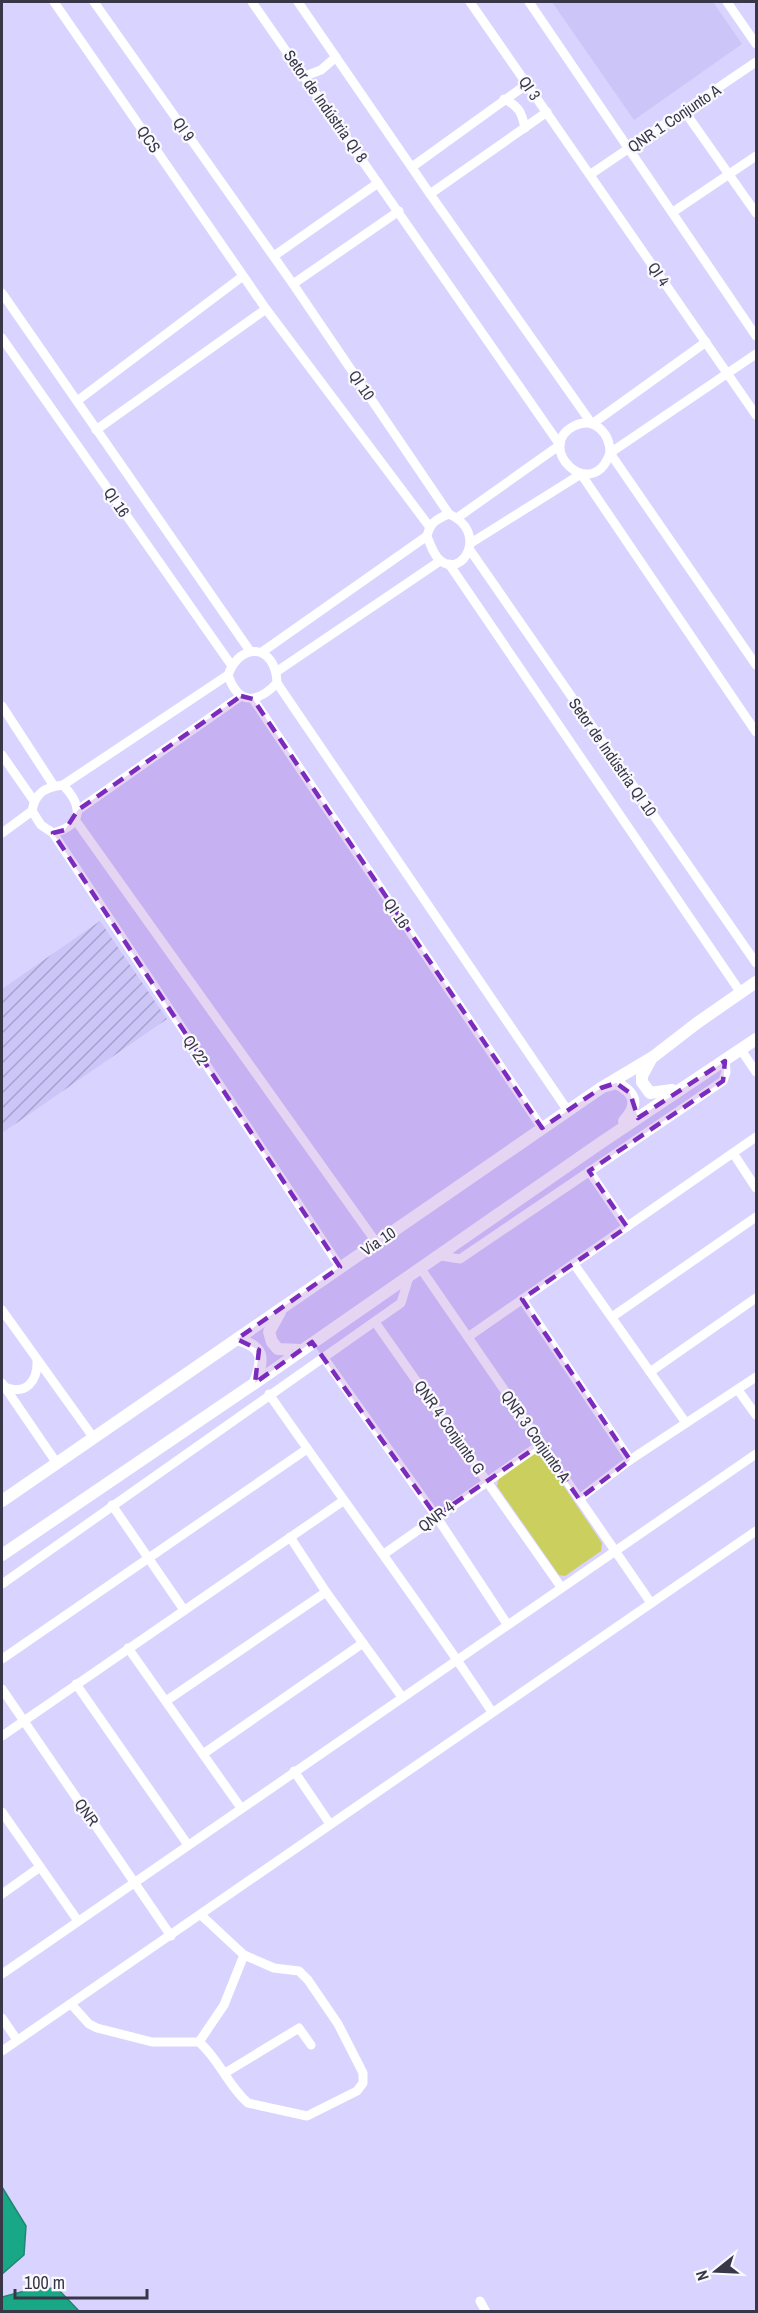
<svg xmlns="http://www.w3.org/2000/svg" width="758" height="2313" font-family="'Archivo Narrow',sans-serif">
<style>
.built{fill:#ccc5f8}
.industrial{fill:url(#industrial-furrows)}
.green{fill:#cbcf5e}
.water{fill:#18a886;stroke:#228673;stroke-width:1.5}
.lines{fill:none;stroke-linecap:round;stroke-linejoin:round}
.minor{stroke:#fff;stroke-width:9}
.major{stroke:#fff;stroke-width:12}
.marked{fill:#7b2cbf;fill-opacity:0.2;stroke:#7b2cbf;stroke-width:4.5;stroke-dasharray:12 8;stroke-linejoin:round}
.labels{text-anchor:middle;stroke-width:4.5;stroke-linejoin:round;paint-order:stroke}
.street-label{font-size:16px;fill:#393648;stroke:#fafafe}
</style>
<defs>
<pattern id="industrial-furrows" width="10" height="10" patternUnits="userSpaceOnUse" patternTransform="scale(1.5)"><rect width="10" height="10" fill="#ccc5f8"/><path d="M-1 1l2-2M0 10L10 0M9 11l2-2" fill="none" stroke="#a7a1cb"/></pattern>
</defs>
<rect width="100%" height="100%" fill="#d9d3ff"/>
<path class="built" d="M 552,2 L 713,2 L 742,44 L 634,120 Z"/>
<path class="industrial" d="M 100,921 L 167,1019 L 2,1133 L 2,989 Z"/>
<path class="green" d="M 536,1452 L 542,1454 L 602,1543 L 601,1551 L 565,1576 L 559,1575 L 497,1486 L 499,1478 Z"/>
<g class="water">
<path d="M 2,2187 L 26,2226 L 24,2255 L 2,2274 Z"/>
<path d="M 57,2288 L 79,2311 L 2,2311 L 2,2297 L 32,2289 Z"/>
</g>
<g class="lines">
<g class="minor">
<path d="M 54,2 L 266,309 L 429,526"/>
<path d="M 94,2 L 293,284 L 449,514"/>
<path d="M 252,2 L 560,445 L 457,518"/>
<path d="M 298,2 L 430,194 L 592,424 L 706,342"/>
<path d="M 470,2 L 756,415"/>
<path d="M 529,2 L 756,336"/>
<path d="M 727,2 L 756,44"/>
<path d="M 305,76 L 321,70 L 336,57"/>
<path d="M 504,99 C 519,106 522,113 525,128"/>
<path d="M 685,112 L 756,213"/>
<path d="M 412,167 L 527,84"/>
<path d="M 591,174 L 756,62"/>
<path d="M 430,194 L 547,112"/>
<path d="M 673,212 L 756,156"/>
<path d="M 274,256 L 378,183"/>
<path d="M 293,284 L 399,211"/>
<path d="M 2,293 L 250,651"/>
<path d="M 2,338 L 232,666"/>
<path d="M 77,401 L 243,276"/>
<path d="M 96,430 L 266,309"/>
<path d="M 610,453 C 610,433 594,416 574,426 C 533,447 592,505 610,453 L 756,354"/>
<path d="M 610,453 L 756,665"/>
<path d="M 471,543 L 581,474 L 756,732"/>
<path d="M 470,550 L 756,963"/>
<path d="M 449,564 L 741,993"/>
<path d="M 262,652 L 427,536 C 430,523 436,519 449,514 C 489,532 463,578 441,561 C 434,556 430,544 427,536"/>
<path d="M 276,672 L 440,561"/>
<path d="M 277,683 L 568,1111"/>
<path d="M 253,699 L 542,1128"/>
<path d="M 2,706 L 54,786"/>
<path d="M 2,755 L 34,801"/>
<path d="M 63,785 L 228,675 C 241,640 276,645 277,683 C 257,704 238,705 228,675"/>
<path d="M 78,810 L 241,696"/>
<path d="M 76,821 L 376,1242"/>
<path d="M 2,833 L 32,811 C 35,793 45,787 63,785 C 83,806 84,825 53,833 L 41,825 L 32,811"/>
<path d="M 53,833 L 340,1267"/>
<path d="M 741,1050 L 756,1072"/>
<path d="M 733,1153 L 756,1188"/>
<path d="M 589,1171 L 627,1227"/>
<path d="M 441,1256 L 460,1259 L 723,1081 L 726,1072 L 725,1061"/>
<path d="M 574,1264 L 686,1423"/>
<path d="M 421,1269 L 651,1603"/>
<path d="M 522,1299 L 630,1460"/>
<path d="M 2,1310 L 93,1437"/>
<path d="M 612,1317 L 756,1217"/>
<path d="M 375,1322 L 561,1587"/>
<path d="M 468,1337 L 756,1137"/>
<path d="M 324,1358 L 436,1516 L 507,1624"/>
<path d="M 650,1372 L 756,1298"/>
<path d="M 2,1383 L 56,1462"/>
<path d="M 4,1387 C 26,1396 38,1381 37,1360"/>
<path d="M 738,1390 L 756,1415"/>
<path d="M 269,1394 C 343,1501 421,1604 492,1712"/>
<path d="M 579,1499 L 630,1460 L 756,1377"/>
<path d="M 112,1505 L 184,1610"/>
<path d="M 290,1537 L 326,1592 L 402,1697"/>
<path d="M 384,1554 L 541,1444"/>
<path d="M 2,1584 L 401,1303 L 409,1277"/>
<path d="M 128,1648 L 241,1808"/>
<path d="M 2,1659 L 307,1449"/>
<path d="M 76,1684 L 188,1845"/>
<path d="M 2,1689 L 171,1936"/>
<path d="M 166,1701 L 326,1592"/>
<path d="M 2,1736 L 343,1501"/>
<path d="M 203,1754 L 363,1643"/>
<path d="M 294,1771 L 330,1824"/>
<path d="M 2,1812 L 78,1921"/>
<path d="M 2,1894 L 40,1867"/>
<path d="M 2,1974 L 756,1454"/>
<path d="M 71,2004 L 89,2024 L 97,2028 L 152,2042 L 199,2042 C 219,2059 228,2086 248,2103 L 307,2116 L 357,2091 L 363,2083 L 363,2073 L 338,2024 L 308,1980 L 299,1971 L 274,1968 L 244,1955 L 201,1915"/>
<path d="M 2,2018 L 17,2040"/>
<path d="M 199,2042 L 224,2005 L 244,1955"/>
<path d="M 2,2051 L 756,1531"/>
<path d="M 225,2073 L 299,2028 L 311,2045"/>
<path d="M 480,2301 L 486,2312"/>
</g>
<g class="major">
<path d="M 650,1061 L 642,1076 L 642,1082 L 650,1093 L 672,1090"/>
<path d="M 606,1086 L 616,1083 C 636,1093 639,1105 624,1121"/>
<path d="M 280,1312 L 269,1332 L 272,1342 L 278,1349 L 301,1350"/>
<path d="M 237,1339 C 265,1347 264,1358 255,1383"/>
<path d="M 2,1501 L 601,1088 L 653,1057 L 697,1023 L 756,982"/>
<path d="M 2,1555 L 255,1383 L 599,1144 L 756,1039"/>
</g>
</g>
<path class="marked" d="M 241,696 L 253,699 L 542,1128 L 601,1088 L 616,1083 L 630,1093 L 638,1118 L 725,1061 L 723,1081 L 589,1171 L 627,1227 L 522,1299 L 630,1460 L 579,1499 L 541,1444 L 436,1516 L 312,1342 L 255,1383 L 259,1350 L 237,1339 L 340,1267 L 53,833 L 65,830 L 78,810 Z"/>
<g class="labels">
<g class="street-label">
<text transform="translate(530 88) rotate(56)" y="6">QI 3</text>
<text transform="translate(326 106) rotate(55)" y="6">Setor de Indústria QI 8</text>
<text transform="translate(674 118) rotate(-34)" y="6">QNR 1 Conjunto A</text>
<text transform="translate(184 129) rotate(55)" y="6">QI 9</text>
<text transform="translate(149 139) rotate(55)" y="6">QCS</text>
<text transform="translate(659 274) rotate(56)" y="6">QI 4</text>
<text transform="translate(362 385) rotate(56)" y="6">QI 10</text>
<text transform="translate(117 502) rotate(55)" y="6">QI 16</text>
<text transform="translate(613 757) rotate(55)" y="6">Setor de Indústria QI 10</text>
<text transform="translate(397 913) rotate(56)" y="6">QI 16</text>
<text transform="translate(196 1050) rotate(57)" y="6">QI 22</text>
<text transform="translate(378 1241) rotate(-34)" y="6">Via 10</text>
<text transform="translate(450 1427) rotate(55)" y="6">QNR 4 Conjunto G</text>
<text transform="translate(536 1436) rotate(55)" y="6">QNR 3 Conjunto A</text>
<text transform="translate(436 1516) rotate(-36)" y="6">QNR 4</text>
<text transform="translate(87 1812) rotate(55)" y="6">QNR</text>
</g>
</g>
<rect width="758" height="2313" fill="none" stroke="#393648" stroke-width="6"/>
<g transform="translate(716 2271) rotate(252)" stroke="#fafafe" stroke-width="4.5" paint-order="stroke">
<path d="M0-4.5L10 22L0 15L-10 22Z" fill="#393648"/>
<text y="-9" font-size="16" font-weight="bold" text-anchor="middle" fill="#393648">N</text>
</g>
<path d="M15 2289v9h132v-9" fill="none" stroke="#393648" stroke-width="3"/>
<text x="24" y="2289" font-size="18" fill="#393648" stroke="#fafafe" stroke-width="4.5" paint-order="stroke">100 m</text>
</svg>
